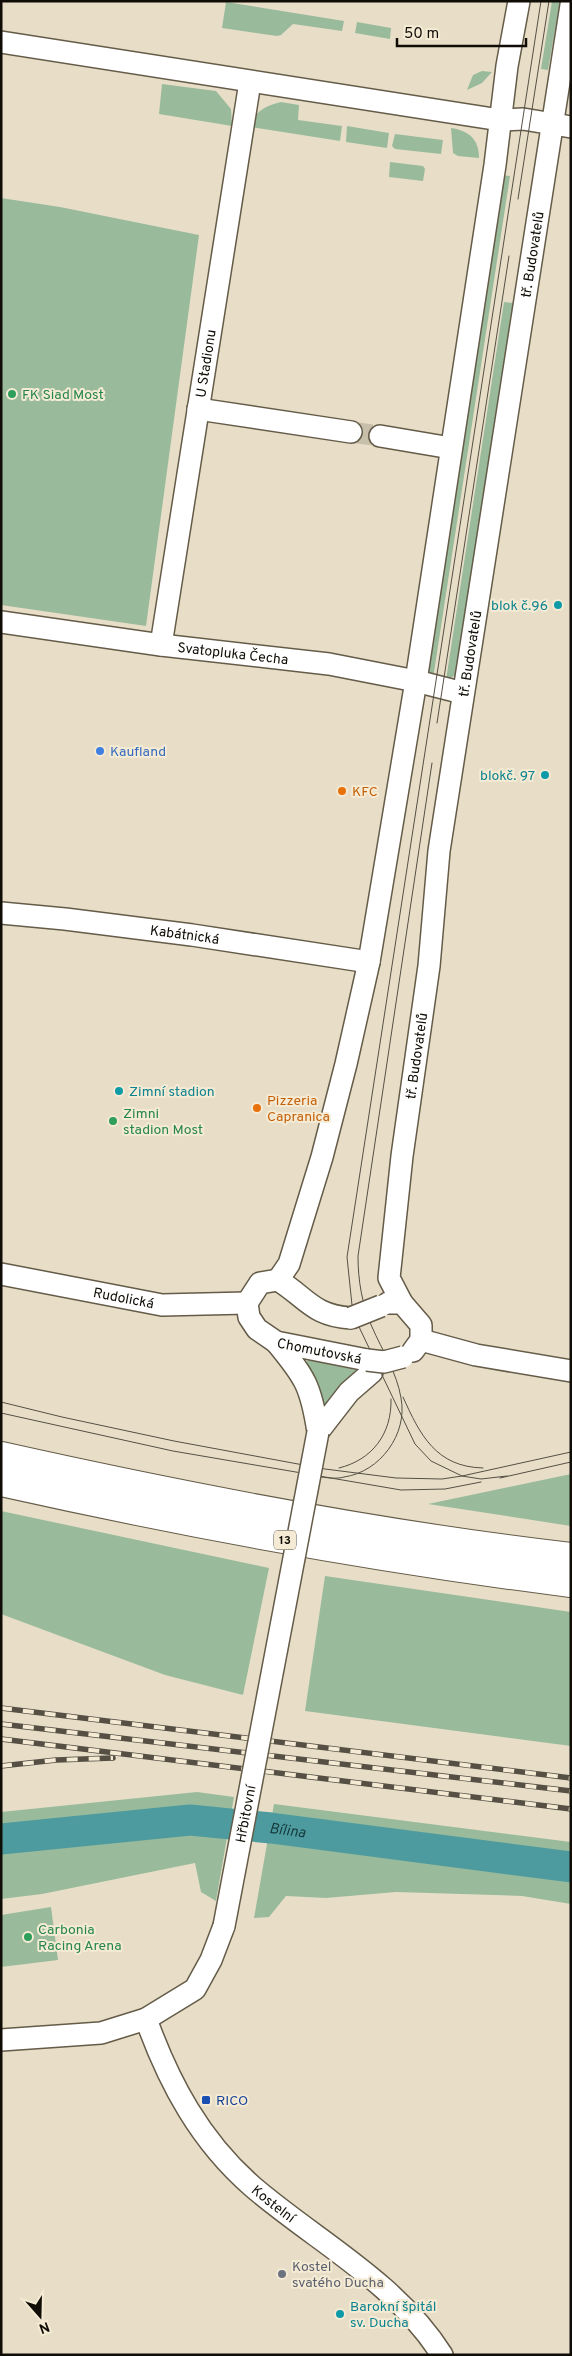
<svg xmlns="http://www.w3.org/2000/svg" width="572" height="2356" font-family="Overpass,sans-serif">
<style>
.green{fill:#99bb9c}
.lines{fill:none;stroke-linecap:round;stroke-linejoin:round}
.river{stroke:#4e9b9f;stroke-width:31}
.minor-tunnel{stroke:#c8bfab;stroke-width:21;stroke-dasharray:21 11;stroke-linecap:butt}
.minor-casing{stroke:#645b48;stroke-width:24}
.highway-casing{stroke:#645b48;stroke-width:30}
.minor{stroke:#fff;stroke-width:21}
.highway{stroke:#fff;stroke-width:28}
.tram{stroke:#554f44;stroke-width:1}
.rail-casing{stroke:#554f44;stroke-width:5.5}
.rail{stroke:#f5ebd5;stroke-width:4;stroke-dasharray:11;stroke-linecap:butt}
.minor-bridge-casing{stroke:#645b48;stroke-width:24;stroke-linecap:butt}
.minor-bridge{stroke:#fff;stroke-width:21}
.leisure-dot{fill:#2e9e5b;stroke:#f5ebd5;stroke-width:2}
.culture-dot{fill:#0f9aa8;stroke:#f5ebd5;stroke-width:2}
.shop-dot{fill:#3f7fe0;stroke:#f5ebd5;stroke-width:2}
.food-dot{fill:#e8710a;stroke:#f5ebd5;stroke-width:2}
.transit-dot{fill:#1a4fb4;stroke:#f5ebd5;stroke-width:2}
.worship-dot{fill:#6b7280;stroke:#f5ebd5;stroke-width:2}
.labels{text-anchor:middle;stroke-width:4;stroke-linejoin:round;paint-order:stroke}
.shield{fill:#f5ebd5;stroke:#555044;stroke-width:1}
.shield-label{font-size:12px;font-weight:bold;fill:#100d06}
.street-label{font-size:14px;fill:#100d06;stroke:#f5ebd5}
.leisure-label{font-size:14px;fill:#27864d;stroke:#f5ebd5;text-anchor:start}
.culture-label{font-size:14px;fill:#0d838f;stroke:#f5ebd5;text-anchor:end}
.shop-label{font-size:14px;fill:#366cbe;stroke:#f5ebd5;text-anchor:start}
.food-label{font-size:14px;fill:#c56008;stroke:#f5ebd5;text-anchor:start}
.transit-label{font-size:14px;fill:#164399;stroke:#f5ebd5;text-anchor:start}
.worship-label{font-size:14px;fill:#5b616d;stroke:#f5ebd5;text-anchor:start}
.water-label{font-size:15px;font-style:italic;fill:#153a3c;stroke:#f5ebd5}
</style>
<rect width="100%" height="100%" fill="#e8dec8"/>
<g class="green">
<path d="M 552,1 L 560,1 L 548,70 L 541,69 Z"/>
<path d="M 226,2 L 344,21 L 342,31 L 293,24 L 281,35 L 277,36 L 222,28 Z"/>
<path d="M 357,22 L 391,28 L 390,39 L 355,33 Z"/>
<path d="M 482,71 L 492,72 L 482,83 L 467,90 L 473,75 Z"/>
<path d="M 162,84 L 216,91 L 231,109 L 232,126 L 159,114 Z"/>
<path d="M 281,102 L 299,105 L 298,120 L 342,126 L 340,141 L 250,127 C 255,111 265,106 281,102 Z"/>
<path d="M 347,126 L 389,133 L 387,148 L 346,142 Z"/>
<path d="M 451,128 C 469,131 479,139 479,158 L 458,156 L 453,153 Z"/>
<path d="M 395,134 L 443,140 L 441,154 L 395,149 L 392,146 Z"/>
<path d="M 390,162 L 423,166 L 425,169 L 423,181 L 389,177 Z"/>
<path d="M 501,175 L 510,176 L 433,679 L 427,673 Z"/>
<path d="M 1,198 L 60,207 L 199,235 L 146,626 L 1,605 Z"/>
<path d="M 504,302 L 513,303 L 457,669 L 454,676 L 446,680 Z"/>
<path d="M 308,1360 L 356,1370 L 326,1407 L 324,1407 L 318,1386 L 306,1363 Z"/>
<path d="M 571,1474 L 571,1526 L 428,1504 Z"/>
<path d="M 1,1511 L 269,1568 L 243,1695 L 165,1675 L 1,1614 Z"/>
<path d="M 325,1576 L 571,1612 L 571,1746 L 305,1711 Z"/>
<path d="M 197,1792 L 234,1797 L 216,1901 L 201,1892 L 195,1863 L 42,1894 L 1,1899 L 1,1812 Z"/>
<path d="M 274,1804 L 571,1842 L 571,1904 L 522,1896 L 396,1892 L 326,1898 L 286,1896 L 269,1917 L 254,1918 Z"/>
<path d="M 51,1907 L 58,1960 L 1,1967 L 1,1915 Z"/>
</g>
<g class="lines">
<path class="river" id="s1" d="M 1,1839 L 190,1820 L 271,1828 L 571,1867"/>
<path class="minor-tunnel" d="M 351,432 L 380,436"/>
<g class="minor-casing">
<g id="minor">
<path d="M 1,42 L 500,120 L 523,119 L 571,127"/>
<path d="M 198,409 L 351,432"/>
<path d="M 380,436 L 451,448"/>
<path id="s2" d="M 1,622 L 161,645 L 329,664 L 416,681 L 463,693"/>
<path id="s3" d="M 161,645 L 250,82"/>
<path id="s4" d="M 1,913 L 65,919 L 192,935 L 369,962"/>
<path id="s5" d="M 1,1274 L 162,1305 L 247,1303"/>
<path d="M 278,1280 L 289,1264 L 322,1157 L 346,1064 L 369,962 L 416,681 L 495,165 L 507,66 L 519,1"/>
<path d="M 388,1303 L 402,1303 L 421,1325 L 421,1340 L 413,1351"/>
<path id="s6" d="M 402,1303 L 389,1278 L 402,1156 L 429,966 L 439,851 L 571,5"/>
<path id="s7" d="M 351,1318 C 313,1316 307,1298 278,1280 L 260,1283 L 247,1303 L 249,1317 L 257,1329 L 276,1342 L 367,1360"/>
<path d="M 421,1340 L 476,1355 L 571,1371"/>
<path d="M 276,1342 C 305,1377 311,1386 318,1432"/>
<path d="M 318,1432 L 349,1392 L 372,1372"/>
<path id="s8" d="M 146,2019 C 169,2083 200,2141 253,2187 C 316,2241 396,2282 442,2355"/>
<path d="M 1,2040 L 101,2033 L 146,2019 L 195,1989 L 211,1960 L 224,1926"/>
</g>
</g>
<g class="highway-casing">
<g id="highway">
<path d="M 1,1456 C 189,1498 380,1535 571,1557"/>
<path d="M 1,1482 C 189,1524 379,1559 571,1583"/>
</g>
</g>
<use href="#minor" class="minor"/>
<use href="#highway" class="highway"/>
<g class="tram">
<path d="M 518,199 L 549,1"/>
<path d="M 437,723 L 509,256"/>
<path d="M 403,1397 C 420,1435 436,1467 483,1468"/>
<path d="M 1,1402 L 62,1417 L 174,1441 L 325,1469 L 396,1478 L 442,1479 L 462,1476 L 571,1452"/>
<path d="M 1,1413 L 173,1451 L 401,1490 L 445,1489 L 481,1482"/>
<path d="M 339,1468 C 372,1460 392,1434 391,1399"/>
<path d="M 507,1476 L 481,1479 L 462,1476 L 431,1461 L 415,1444 L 360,1329 L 352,1305 L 347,1257 L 541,1"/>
<path d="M 321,1477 C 329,1478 337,1479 344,1477 C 380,1472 408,1434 401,1398 C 397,1373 382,1350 372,1327 C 362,1304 358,1281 358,1256 L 432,763"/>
<path d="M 500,1478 L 571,1462"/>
</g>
<g class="rail-casing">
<g id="rail">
<path d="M 1,1708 L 571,1778"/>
<path d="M 1,1724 L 571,1791"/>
<path d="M 1,1739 L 571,1809"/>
<path d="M 1,1766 L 56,1760 L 113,1758"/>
</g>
</g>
<use href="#rail" class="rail"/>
<g class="minor-bridge-casing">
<g id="minor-bridge">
<path d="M 351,1318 L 381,1306"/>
<path d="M 367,1360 L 384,1362 L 403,1357"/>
<path id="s9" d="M 224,1926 L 318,1432"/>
</g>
</g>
<use href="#minor-bridge" class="minor-bridge"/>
</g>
<g class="leisure-dot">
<circle cx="12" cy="394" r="5"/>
<circle cx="113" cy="1121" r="5"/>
<circle cx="28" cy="1937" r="5"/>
</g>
<g class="culture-dot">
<circle cx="558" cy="605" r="5"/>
<circle cx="545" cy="775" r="5"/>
<circle cx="119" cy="1091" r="5"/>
<circle cx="340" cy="2314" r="5"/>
</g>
<circle class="shop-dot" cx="100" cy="751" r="5"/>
<g class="food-dot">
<circle cx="342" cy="791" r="5"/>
<circle cx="257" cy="1108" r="5"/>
</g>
<rect class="transit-dot" x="201" y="2095" width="10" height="10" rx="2.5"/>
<circle class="worship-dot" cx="282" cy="2274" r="5"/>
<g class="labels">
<rect class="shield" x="274" y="1530.5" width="22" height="19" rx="4"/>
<g class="shield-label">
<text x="285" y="1544">13</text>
</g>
<g class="street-label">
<text dy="5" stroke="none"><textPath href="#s6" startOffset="1062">tř. Budovatelů</textPath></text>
<text dy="5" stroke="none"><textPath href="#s3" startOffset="285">U Stadionu</textPath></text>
<text dy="5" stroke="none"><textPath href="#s2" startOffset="234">Svatopluka Čecha</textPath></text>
<text dy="5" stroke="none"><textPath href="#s6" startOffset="658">tř. Budovatelů</textPath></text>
<text dy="5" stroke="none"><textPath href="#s4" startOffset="185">Kabátnická</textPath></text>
<text dy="5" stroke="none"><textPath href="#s6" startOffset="252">tř. Budovatelů</textPath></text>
<text dy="5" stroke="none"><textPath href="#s5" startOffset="125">Rudolická</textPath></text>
<text dy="5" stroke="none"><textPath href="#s7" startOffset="222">Chomutovská</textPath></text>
<text dy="5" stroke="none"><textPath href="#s9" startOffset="114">Hřbitovní</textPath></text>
<text dy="5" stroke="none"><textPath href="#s8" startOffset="228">Kostelní</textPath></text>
</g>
<g class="leisure-label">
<text x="22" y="399">FK Siad Most</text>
<text x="123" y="1118">Zimni<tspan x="123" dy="16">stadion Most</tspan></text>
<text x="38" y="1934">Carbonia<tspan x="38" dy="16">Racing Arena</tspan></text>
</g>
<g class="culture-label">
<text x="548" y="610">blok č.96</text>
<text x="535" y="780">blokč. 97</text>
<text x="129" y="1096" text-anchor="start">Zimní stadion</text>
<text x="350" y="2311" text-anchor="start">Barokní špitál<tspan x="350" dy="16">sv. Ducha</tspan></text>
</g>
<g class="shop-label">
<text x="110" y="756">Kaufland</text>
</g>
<g class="food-label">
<text x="352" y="796">KFC</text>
<text x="267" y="1105">Pizzeria<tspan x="267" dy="16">Capranica</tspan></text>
</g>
<g class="transit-label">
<text x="216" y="2105">RICO</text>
</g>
<g class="worship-label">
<text x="292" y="2271">Kostel<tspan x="292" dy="16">svatého Ducha</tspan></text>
</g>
<g class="water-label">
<text dy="5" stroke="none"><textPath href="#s1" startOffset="288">Bílina</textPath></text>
</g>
</g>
<rect width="572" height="2356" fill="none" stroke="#100d06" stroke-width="5"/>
<g transform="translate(40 2316) rotate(160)" stroke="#f5ebd5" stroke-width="4" paint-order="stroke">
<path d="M0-4L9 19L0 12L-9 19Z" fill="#100d06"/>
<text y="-8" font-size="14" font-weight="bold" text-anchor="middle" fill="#100d06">N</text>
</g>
<path d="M397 38v8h129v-8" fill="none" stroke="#100d06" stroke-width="2.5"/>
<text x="404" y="38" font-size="15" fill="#100d06" stroke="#f5ebd5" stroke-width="4" paint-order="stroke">50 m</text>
</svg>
